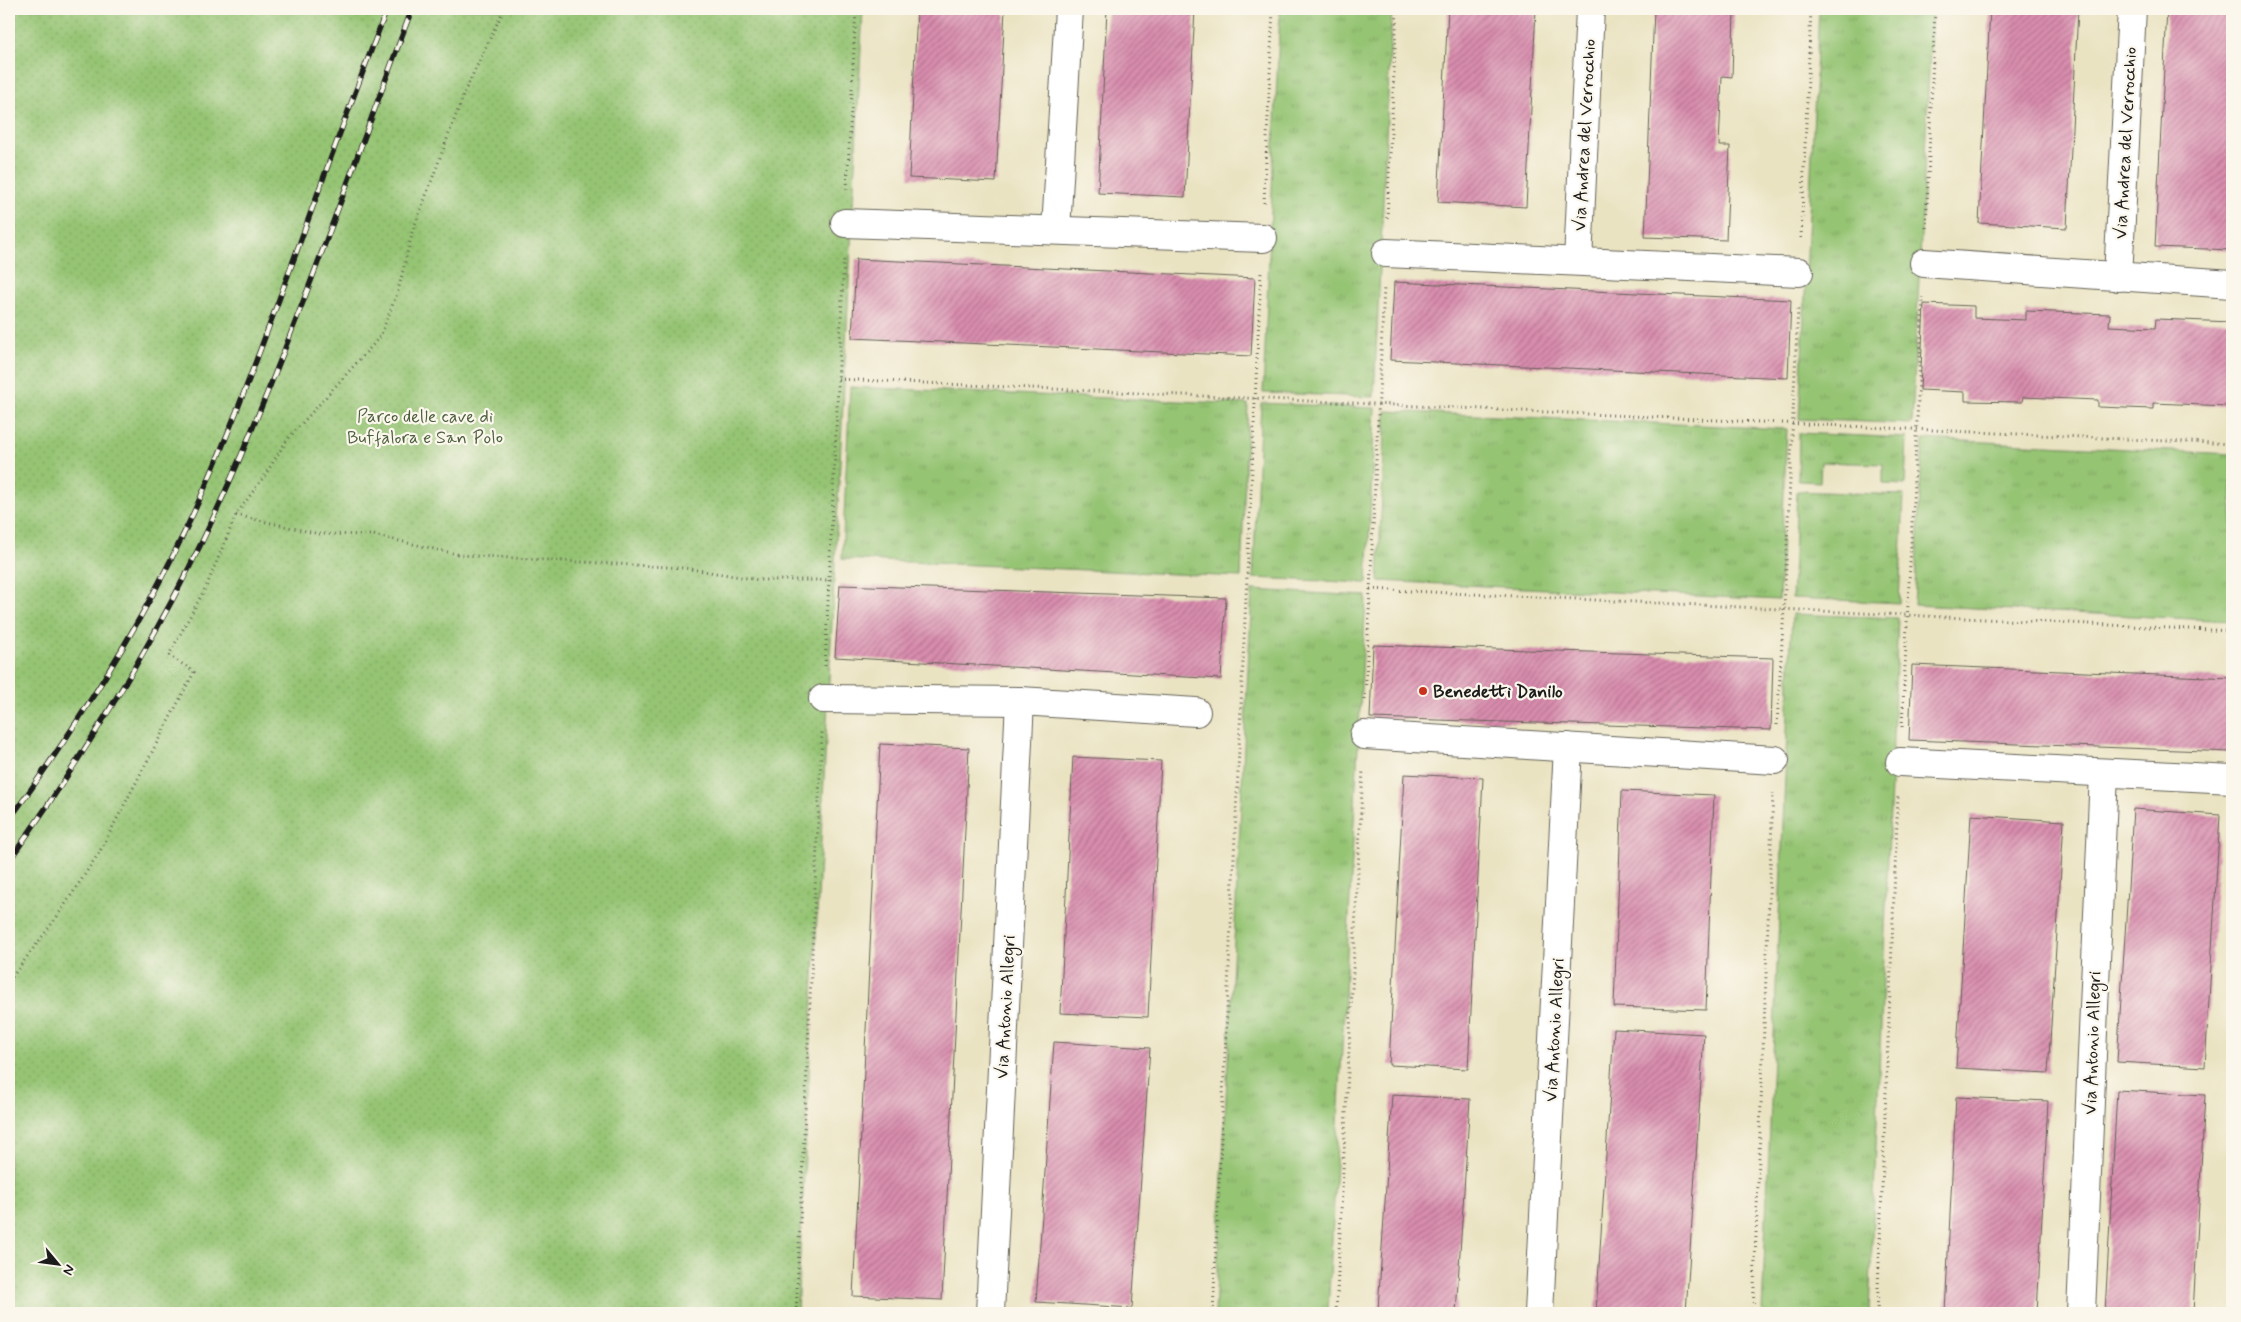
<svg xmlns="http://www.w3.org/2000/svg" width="2241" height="1322" font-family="Mynerve,sans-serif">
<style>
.grass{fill:url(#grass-tufts);stroke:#587048}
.park{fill:url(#park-dots);stroke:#587048}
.building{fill:url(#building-hatch)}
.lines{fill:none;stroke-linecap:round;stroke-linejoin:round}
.minor-casing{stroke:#646256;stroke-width:30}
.path{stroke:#646256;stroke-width:3;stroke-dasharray:1 4;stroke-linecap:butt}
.minor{stroke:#fff;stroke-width:28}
.rail-casing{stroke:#1c1c1c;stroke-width:5.5}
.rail{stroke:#fbf7ec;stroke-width:4;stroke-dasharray:11;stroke-linecap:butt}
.poi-dot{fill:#c8321e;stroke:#fbf7ec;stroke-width:2}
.labels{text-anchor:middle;stroke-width:4.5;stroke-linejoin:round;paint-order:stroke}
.street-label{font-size:18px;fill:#1c1c1c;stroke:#fbf7ec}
.park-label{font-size:18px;fill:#4c5f3f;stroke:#fbf7ec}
.poi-label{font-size:18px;font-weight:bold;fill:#1c1c1c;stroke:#fbf7ec;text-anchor:start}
</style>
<defs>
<pattern id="grass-tufts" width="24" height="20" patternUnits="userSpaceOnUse" patternTransform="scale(1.25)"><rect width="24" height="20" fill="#95c473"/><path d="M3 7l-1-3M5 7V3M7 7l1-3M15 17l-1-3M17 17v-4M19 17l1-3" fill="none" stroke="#80a863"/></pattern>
<pattern id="park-dots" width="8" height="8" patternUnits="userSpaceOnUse" patternTransform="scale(1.25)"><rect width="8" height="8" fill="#95c473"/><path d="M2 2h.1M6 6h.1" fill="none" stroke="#80a863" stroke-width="1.8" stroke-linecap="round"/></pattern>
<pattern id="building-hatch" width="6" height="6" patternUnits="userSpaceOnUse" patternTransform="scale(1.25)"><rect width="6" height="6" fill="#d98dae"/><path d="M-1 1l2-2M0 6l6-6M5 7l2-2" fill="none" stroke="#af728d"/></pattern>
</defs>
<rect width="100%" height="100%" fill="#fbf7ec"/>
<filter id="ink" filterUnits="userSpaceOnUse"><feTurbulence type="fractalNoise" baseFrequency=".02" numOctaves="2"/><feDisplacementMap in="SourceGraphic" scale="10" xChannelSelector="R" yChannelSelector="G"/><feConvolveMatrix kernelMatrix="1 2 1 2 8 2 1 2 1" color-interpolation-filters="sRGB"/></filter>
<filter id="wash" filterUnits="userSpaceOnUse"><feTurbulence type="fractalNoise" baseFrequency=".0096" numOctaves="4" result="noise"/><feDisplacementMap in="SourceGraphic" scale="20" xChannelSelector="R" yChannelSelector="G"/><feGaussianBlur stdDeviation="1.12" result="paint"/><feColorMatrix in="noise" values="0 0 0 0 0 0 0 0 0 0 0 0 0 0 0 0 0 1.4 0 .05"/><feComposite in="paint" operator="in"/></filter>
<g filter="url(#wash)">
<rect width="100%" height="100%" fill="#eae3c2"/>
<g class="grass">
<path d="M 1280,9 L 1392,9 L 1374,397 L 1263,393 Z"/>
<path d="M 1819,9 L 1932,9 L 1912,424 L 1799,419 Z"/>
<path d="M 850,387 L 1248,404 L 1241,577 L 842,559 Z"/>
<path d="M 1261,403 L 1375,408 L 1367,583 L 1253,578 Z"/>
<path d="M 1386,411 L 1787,429 L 1779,600 L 1378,581 Z"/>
<path d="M 1799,433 L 1907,438 L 1905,485 L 1883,484 L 1883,464 L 1821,462 L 1820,482 L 1798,481 Z"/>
<path d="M 1923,439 L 2232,454 L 2232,621 L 1914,605 Z"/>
<path d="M 1797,491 L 1904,495 L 1899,603 L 1792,598 Z"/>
<path d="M 1252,590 L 1366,596 L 1328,1313 L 1215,1313 Z"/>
<path d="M 1792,614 L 1898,618 L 1869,1313 L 1762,1313 Z"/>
</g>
<path class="park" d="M 9,9 L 863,9 L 797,1313 L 9,1313 Z"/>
<g id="blocks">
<g class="building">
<path d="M 917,9 L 1005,9 L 996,182 L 909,178 Z"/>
<path d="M 1107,9 L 1195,9 L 1185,197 L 1098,193 Z"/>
<path d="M 1448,9 L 1536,9 L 1526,207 L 1438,202 Z"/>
<path d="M 1654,9 L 1734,9 L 1732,77 L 1722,76 L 1719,146 L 1730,146 L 1726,240 L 1645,237 Z"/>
<path d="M 1990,9 L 2078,9 L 2067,228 L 1979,223 Z"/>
<path d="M 2167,9 L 2232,9 L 2232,250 L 2155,247 Z"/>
<path d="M 856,259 L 1255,278 L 1251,356 L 852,338 Z"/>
<path d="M 1394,282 L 1791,300 L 1788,378 L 1390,360 Z"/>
<path d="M 1924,304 L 1974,306 L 1974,318 L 2026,320 L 2026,311 L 2110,314 L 2109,326 L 2155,328 L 2156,319 L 2232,322 L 2232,415 L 2227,414 L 2228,406 L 2153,403 L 2153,409 L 2098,407 L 2098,400 L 2023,397 L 2022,402 L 1965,401 L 1965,392 L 1920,390 Z"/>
<path d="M 840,585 L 1226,598 L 1221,679 L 835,657 Z"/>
<path d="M 1373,645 L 1773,658 L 1771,730 L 1370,718 Z"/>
<path d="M 1912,665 L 2232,678 L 2232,752 L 1909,740 Z"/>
<path d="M 880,744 L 969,748 L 942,1300 L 853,1296 Z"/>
<path d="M 1073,757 L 1161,761 L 1148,1017 L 1060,1013 Z"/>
<path d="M 1404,774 L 1483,778 L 1468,1069 L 1389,1065 Z"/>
<path d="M 1622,791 L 1714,795 L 1706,1010 L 1614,1007 Z"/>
<path d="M 2133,809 L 2220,815 L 2205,1067 L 2117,1062 Z"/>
<path d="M 1971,815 L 2064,821 L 2048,1073 L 1956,1068 Z"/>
<path d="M 1614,1029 L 1704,1034 L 1686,1313 L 1596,1313 Z"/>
<path d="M 1054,1042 L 1150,1048 L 1132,1308 L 1036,1302 Z"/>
<path d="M 2117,1090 L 2205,1095 L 2193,1313 L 2105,1313 Z"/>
<path d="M 1392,1095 L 1470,1099 L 1456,1313 L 1378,1309 Z"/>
<path d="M 1956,1097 L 2048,1101 L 2037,1313 L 1945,1313 Z"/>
</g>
</g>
</g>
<g filter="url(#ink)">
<use href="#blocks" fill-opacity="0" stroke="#646256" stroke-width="1"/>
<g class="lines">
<g class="minor-casing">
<g id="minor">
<path d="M 845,223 L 1263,238"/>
<path d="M 1056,230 L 1069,9"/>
<path d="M 1386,253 L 1799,272"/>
<path d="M 1578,261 L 1590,9"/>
<path d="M 1924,263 L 2232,284"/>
<path d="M 2118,277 L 2132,9"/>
<path d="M 823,699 L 1020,701 L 1196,712"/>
<path d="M 1364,735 L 1775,760"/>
<path d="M 1900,762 L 2232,779"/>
<path d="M 990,1313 L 1020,701"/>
<path d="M 1539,1313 L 1568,747"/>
<path d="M 2081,1313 L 2104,773"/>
</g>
</g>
<g class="path">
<path d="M 847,189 L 856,9"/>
<path d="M 1264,203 L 1273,9"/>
<path d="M 1387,218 L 1397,9"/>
<path d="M 1926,228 L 1935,9"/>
<path d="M 1801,238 L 1811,9"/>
<path d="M 838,379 L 2232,444"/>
<path d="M 236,515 L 319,534 L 373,535 L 461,555 L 685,568 L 759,580 L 834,580"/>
<path d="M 1370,589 L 2232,631"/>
<path d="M 825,666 L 844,257"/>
<path d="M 1365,700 L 1384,287"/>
<path d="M 1777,725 L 1784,609 L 1798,307"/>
<path d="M 1902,727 L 1923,297"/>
<path d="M 9,981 L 56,918 L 99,853 L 194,672 L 169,655 L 207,585 L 236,515 L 265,475 L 287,440 L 380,337 L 398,291 L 412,233 L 465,91 L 504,9"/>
<path d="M 796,1313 L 822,732"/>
<path d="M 1213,1313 L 1261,272"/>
<path d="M 1336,1313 L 1363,769"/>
<path d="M 1753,1313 L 1773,793"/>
<path d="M 1877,1313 L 1898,796"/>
</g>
<use href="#minor" class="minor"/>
<g class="rail-casing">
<g id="rail">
<path d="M 9,820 C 75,729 137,632 185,531 C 226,445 258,356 291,267 C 322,181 354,94 387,9"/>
<path d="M 9,861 C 89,748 164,628 221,501 C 293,341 350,173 412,9"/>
</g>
</g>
<use href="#rail" class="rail"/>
</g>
</g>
<circle class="poi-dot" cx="1423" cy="691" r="5"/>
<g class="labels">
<g class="street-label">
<text transform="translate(1584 135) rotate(-87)" y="6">Via Andrea del Verrocchio</text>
<text transform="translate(2125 143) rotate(-87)" y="6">Via Andrea del Verrocchio</text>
<text transform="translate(1005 1007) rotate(-87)" y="6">Via Antonio Allegri</text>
<text transform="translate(1554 1030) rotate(-87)" y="6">Via Antonio Allegri</text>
<text transform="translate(2092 1043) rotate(-88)" y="6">Via Antonio Allegri</text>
</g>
<g class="park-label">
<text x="425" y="422">Parco delle cave di<tspan x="425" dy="21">Buffalora e San Polo</tspan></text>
</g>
<g class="poi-label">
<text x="1433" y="697">Benedetti Danilo</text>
</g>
</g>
<rect width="2241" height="1322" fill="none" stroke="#fbf7ec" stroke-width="30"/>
<g transform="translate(58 1264) rotate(119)" stroke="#fbf7ec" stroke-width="4" paint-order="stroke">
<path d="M0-4L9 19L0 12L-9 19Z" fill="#1c1c1c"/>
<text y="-8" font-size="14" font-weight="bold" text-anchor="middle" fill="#1c1c1c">N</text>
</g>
</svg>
